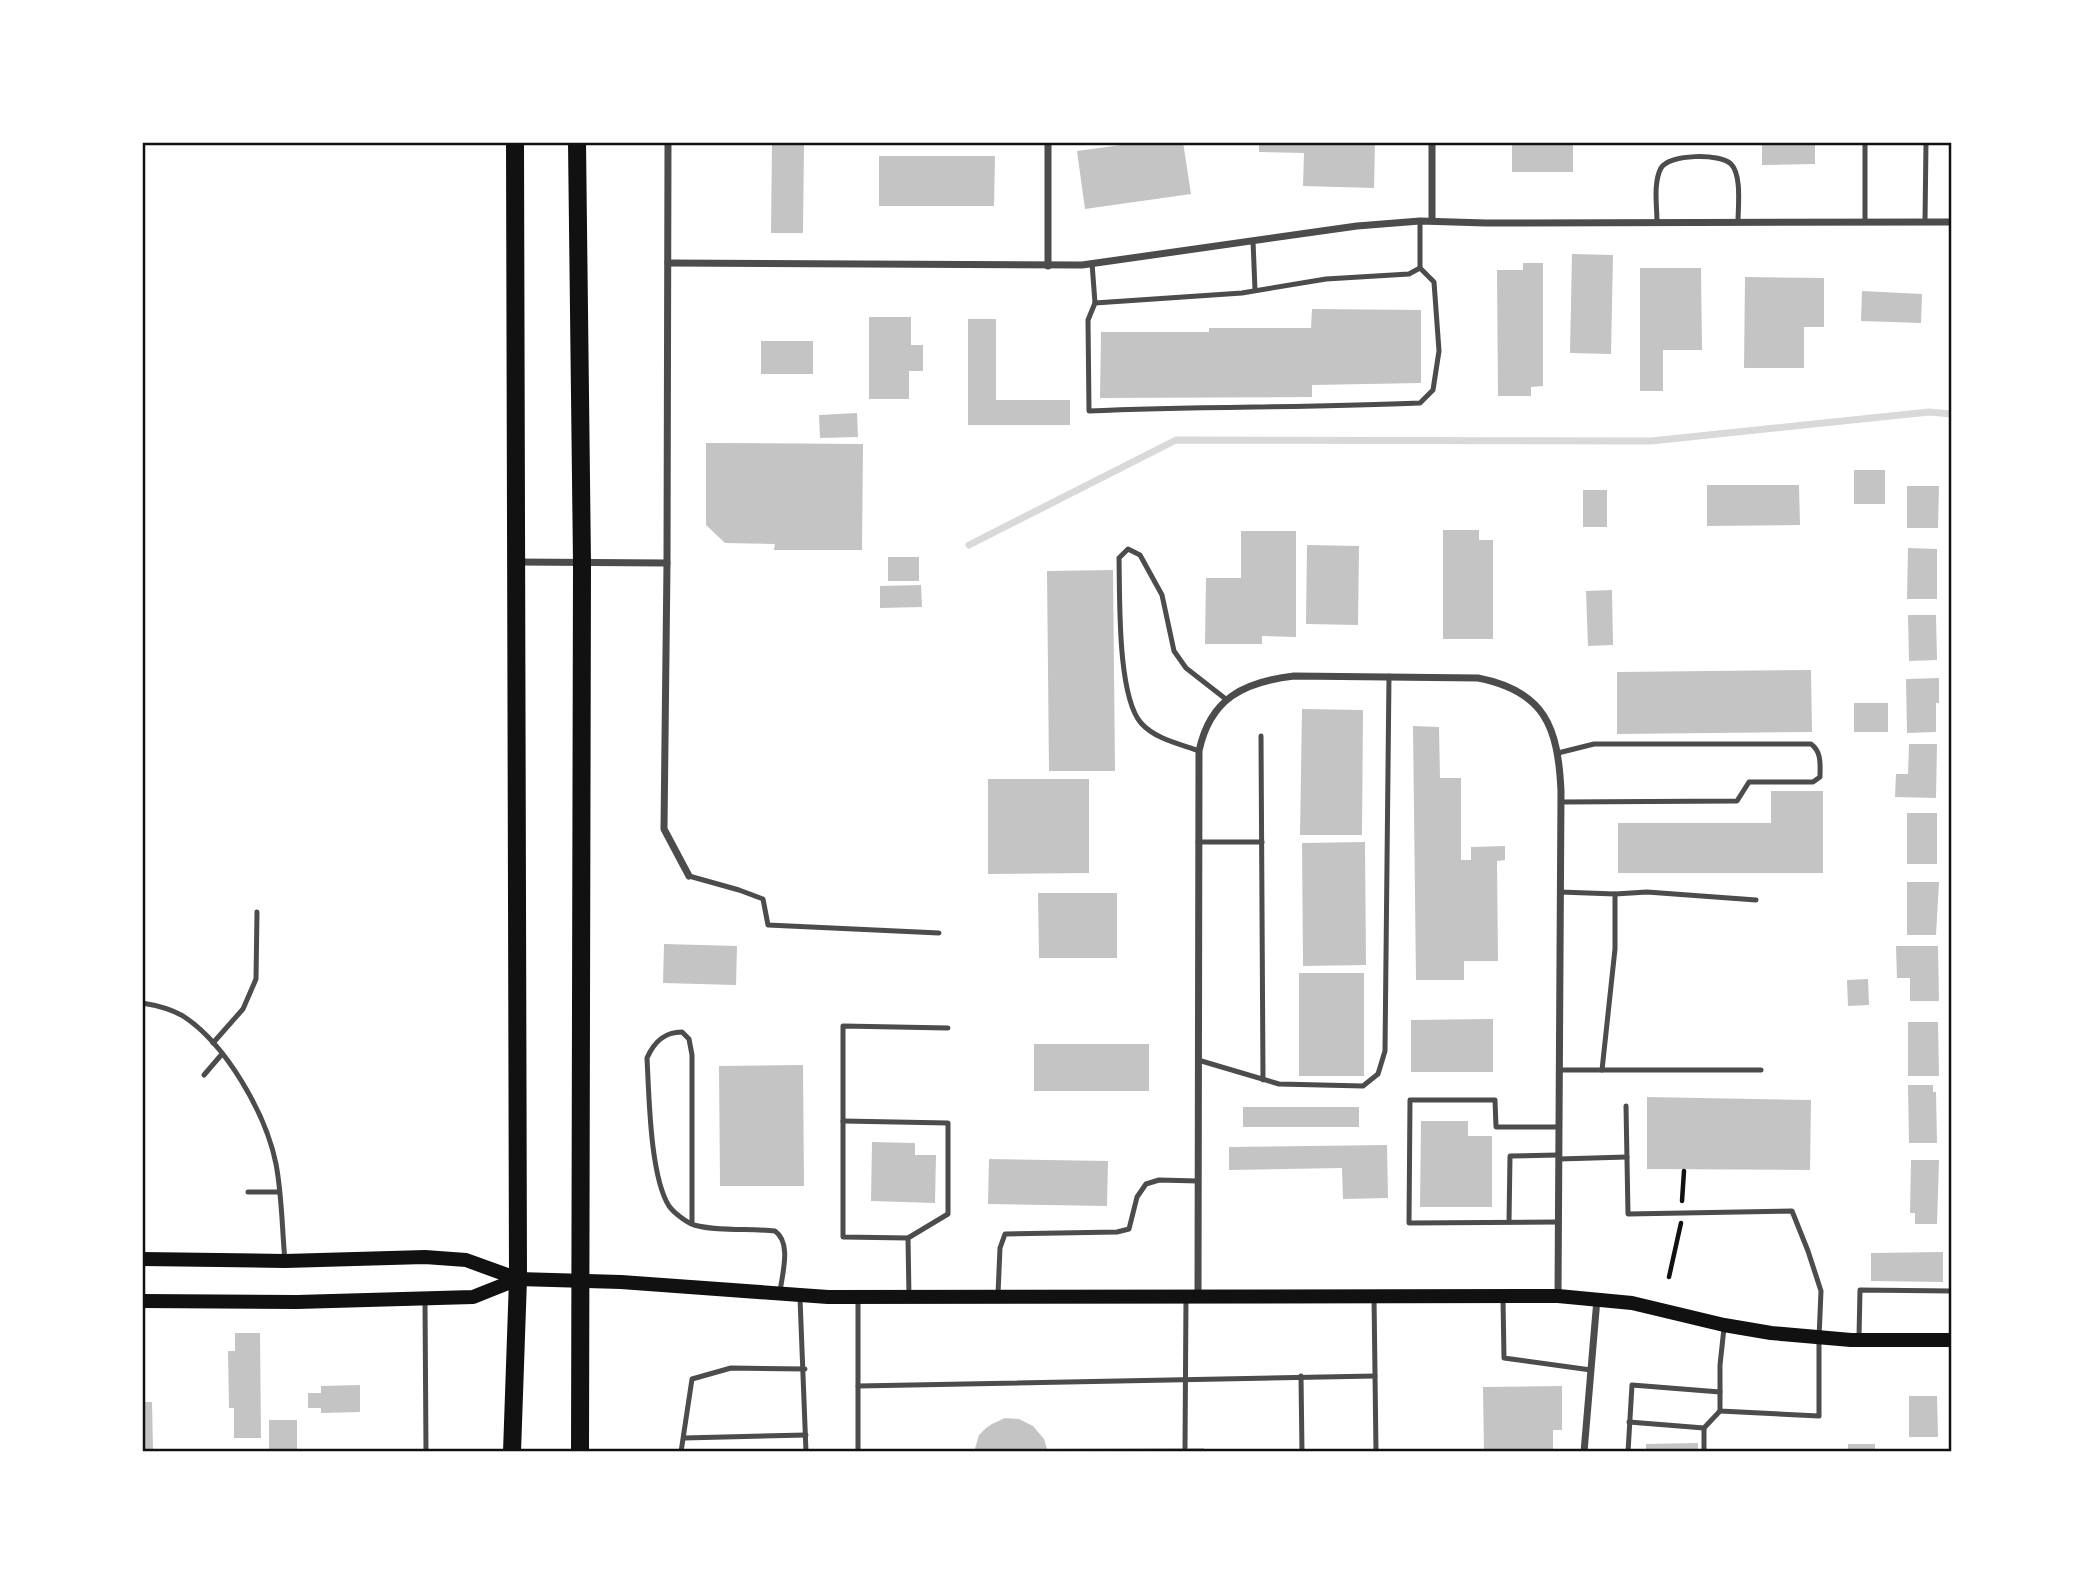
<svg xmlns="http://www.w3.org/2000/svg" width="2093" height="1594" font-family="Signika,sans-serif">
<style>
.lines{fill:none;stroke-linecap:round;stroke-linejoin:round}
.stream{stroke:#d9d9d9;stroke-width:7}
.building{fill:#c4c4c4}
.path{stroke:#111;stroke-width:4.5}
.service{stroke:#4c4c4c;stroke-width:5}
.minor{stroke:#4c4c4c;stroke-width:7}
.secondary{stroke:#111;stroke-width:14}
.primary{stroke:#111;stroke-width:18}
.neatline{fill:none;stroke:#111;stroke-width:2.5}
</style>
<rect width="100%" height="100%" fill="#fff"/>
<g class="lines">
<path class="stream" d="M 969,545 L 1176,440 L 1651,441 L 1929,412 L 1951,414"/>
</g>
<g class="building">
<path d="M 772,142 L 854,142 L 854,145 L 804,144 L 803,233 L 771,233 Z"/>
<path d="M 1143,142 L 1183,142 L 1191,194 L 1085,209 L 1077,151 Z"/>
<path d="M 1259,142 L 1375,142 L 1374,188 L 1303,186 L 1304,153 L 1259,152 Z"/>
<rect x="1512" y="142" width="61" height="30"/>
<path d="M 1762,142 L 1815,142 L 1815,164 L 1762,165 Z"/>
<path d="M 879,156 L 995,156 L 994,206 L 879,206 Z"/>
<path d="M 1572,254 L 1613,255 L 1611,354 L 1570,353 Z"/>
<path d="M 1523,263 L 1543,263 L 1543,386 L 1531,387 L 1531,396 L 1498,396 L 1497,270 L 1523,270 Z"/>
<path d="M 1640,268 L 1701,268 L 1702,350 L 1663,350 L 1663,391 L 1640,391 Z"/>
<path d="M 1745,277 L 1824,278 L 1824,327 L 1804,327 L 1804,368 L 1744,368 Z"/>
<path d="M 1862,291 L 1922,294 L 1921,323 L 1861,321 Z"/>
<path d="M 1312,309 L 1421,310 L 1421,383 L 1312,385 L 1312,397 L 1100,398 L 1101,332 L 1209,332 L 1209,328 L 1311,328 Z"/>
<path d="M 869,317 L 911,317 L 911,345 L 923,345 L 923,371 L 909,371 L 909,399 L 869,399 Z"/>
<path d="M 968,319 L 996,319 L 996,400 L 1070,400 L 1070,425 L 968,425 Z"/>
<rect x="761" y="341" width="52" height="33"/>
<path d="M 857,413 L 858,437 L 820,438 L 819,415 Z"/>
<path d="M 706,443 L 863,444 L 862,550 L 774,550 L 775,544 L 725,543 L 706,525 Z"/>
<rect x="1854" y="470" width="31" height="34"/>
<path d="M 1707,485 L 1799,485 L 1800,525 L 1707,526 Z"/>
<path d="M 1907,486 L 1939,486 L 1938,528 L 1907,528 Z"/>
<rect x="1583" y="490" width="24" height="37"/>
<path d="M 1443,530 L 1479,530 L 1479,540 L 1493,540 L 1493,639 L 1443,639 Z"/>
<path d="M 1241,531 L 1296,531 L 1296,637 L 1262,636 L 1262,644 L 1205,644 L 1206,578 L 1241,578 Z"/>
<path d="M 1307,545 L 1359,546 L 1358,625 L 1306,624 Z"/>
<path d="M 1908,548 L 1937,549 L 1937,599 L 1907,599 Z"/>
<rect x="888" y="557" width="31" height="24"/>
<path d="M 1113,570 L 1115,771 L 1049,771 L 1047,571 Z"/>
<path d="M 921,585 L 922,607 L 880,608 L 880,586 Z"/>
<path d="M 1612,590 L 1613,645 L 1588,646 L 1586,591 Z"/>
<path d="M 1908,615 L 1936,615 L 1937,660 L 1909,661 Z"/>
<path d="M 1811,670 L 1812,732 L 1617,734 L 1617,672 Z"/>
<path d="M 1939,678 L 1939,703 L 1936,703 L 1936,732 L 1907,733 L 1906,679 Z"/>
<rect x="1854" y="703" width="34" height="29"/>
<path d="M 1302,709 L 1363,710 L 1362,835 L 1300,835 Z"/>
<path d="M 1413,726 L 1439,727 L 1440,778 L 1461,778 L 1461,860 L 1471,860 L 1471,847 L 1505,846 L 1505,860 L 1497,861 L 1498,961 L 1464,961 L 1464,980 L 1416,980 Z"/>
<path d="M 1909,744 L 1937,744 L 1936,798 L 1895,797 L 1896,774 L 1908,774 Z"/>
<path d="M 988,779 L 1089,779 L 1089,873 L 988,874 Z"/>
<path d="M 1771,791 L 1823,791 L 1823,873 L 1618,873 L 1618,823 L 1771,823 Z"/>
<rect x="1907" y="813" width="30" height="51"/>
<path d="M 1365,842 L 1366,965 L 1303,966 L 1302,843 Z"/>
<path d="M 1907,882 L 1939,882 L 1936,935 L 1907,935 Z"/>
<path d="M 1038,893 L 1117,893 L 1117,958 L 1039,958 Z"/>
<path d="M 664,944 L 737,946 L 736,985 L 663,983 Z"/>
<path d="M 1896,946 L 1938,946 L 1939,1001 L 1910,1001 L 1910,978 L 1897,978 Z"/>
<rect x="1299" y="973" width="65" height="103"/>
<path d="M 1868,979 L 1869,1005 L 1848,1006 L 1847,980 Z"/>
<path d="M 1493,1019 L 1493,1072 L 1411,1072 L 1411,1020 Z"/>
<path d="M 1908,1022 L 1938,1022 L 1939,1076 L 1908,1076 Z"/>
<rect x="1034" y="1044" width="115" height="47"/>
<path d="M 803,1065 L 804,1186 L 720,1186 L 719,1066 Z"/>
<path d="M 1908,1085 L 1933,1085 L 1933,1092 L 1936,1092 L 1937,1143 L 1909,1143 Z"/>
<path d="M 1647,1097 L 1811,1100 L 1810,1170 L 1647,1169 Z"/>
<rect x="1243" y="1107" width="116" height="20"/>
<path d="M 1421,1121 L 1468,1121 L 1468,1136 L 1492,1136 L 1492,1207 L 1420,1207 Z"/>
<path d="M 872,1142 L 915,1143 L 915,1155 L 936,1155 L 935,1203 L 871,1201 Z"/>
<path d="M 1387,1145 L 1388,1198 L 1343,1199 L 1342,1168 L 1229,1170 L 1229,1147 Z"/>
<path d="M 989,1159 L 1108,1161 L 1107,1206 L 988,1204 Z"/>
<path d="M 1911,1160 L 1939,1160 L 1937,1224 L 1915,1224 L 1915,1213 L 1910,1213 Z"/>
<path d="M 1943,1252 L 1943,1282 L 1871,1281 L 1871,1253 Z"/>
<path d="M 235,1333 L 260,1333 L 261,1438 L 234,1438 L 234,1408 L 229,1408 L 228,1351 L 235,1351 Z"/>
<path d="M 360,1385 L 360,1412 L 321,1413 L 321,1408 L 308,1408 L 308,1393 L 321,1393 L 321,1386 Z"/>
<path d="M 1562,1386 L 1562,1430 L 1553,1430 L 1553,1452 L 1484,1452 L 1483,1387 Z"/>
<path d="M 1909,1396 L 1937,1396 L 1938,1437 L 1909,1437 Z"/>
<path d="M 142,1402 L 152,1402 L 153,1450 L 142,1450 Z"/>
<path d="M 1005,1418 L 1019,1419 L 1033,1426 L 1044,1439 L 1047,1449 L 1204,1448 L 1204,1452 L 974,1452 L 979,1435 L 986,1428 L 992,1424 Z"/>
<rect x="269" y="1420" width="28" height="32"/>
<path d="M 1698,1443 L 1698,1452 L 1646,1452 L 1646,1444 Z"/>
<rect x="1848" y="1444" width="27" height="8"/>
</g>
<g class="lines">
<g class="path">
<path d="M 1682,1201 L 1684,1171"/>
<path d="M 1669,1277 L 1681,1223"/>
</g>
<g class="service">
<path d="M 1865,142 L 1865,222"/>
<path d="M 1657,222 C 1657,206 1653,183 1661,168 C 1669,154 1720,153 1731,164 C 1742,175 1738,207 1738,222"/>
<path d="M 1925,222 L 1926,142"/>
<path d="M 1253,241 L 1255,290"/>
<path d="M 1092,263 L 1095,303 L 1242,293 L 1326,279 L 1409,274 L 1420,268 L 1420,221"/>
<path d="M 1095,303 L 1088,320 L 1089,411 C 1199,406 1310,408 1420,403 L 1433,390 L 1439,351 L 1434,282 L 1420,268"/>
<path d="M 1261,736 L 1263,1080"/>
<path d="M 1199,751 C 1180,744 1155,739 1141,723 C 1117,695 1120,596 1119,558 L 1128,549 L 1140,555 L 1162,595 L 1174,651 L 1186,668 L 1227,700"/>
<path d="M 1558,753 L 1594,744 L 1811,744 C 1822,752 1820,765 1820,777 L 1813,782 L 1749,782 L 1737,801 L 1561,802"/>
<path d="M 1198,842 L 1262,842"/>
<path d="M 689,876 L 739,890 L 763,899 L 768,925 L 939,933"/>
<path d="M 1615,894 L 1647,892 L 1756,900"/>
<path d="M 142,1003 C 155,1005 171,1009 183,1016 C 226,1044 266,1114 276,1164 C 282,1195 282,1229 285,1261"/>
<path d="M 213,1043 L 243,1009 L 256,979 L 257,912"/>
<path d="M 1198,1060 L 1279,1084 L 1363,1086 L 1378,1074 L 1385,1051 L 1389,676"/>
<path d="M 1559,1070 L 1602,1070 L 1615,949 L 1615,894 L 1560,892"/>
<path d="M 1602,1070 L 1761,1070"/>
<path d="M 204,1075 L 222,1054"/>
<path d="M 1626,1106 L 1628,1214 L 1792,1211 L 1808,1251 L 1821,1291 L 1819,1338 L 1819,1416 L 1720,1411 L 1720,1365 L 1724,1328"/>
<path d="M 843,1121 L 948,1123 L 948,1214 L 908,1238"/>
<path d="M 1558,1127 L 1496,1127 L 1495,1100 L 1410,1100 L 1409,1223 L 1558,1222"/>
<path d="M 1559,1159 L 1627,1157"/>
<path d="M 248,1192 L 279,1192"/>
<path d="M 1509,1222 L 1510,1156 L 1558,1155"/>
<path d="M 692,1224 L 692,1055 L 689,1039 L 682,1032 C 664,1032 654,1042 647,1058 C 649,1095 650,1176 669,1206 C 674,1213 686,1222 694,1225 C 719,1232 749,1228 775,1231 C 792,1243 782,1274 780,1292"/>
<path d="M 998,1294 L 1000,1248 L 1005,1234 L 1117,1232 L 1129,1229 L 1137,1197 L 1146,1184 L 1159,1180 L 1198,1181"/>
<path d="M 1374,1296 L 1376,1452"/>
<path d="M 909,1297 L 908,1238 L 843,1237 L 843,1026 L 948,1028"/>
<path d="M 800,1298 L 806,1452"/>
<path d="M 1503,1299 L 1504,1358 L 1591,1370"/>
<path d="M 858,1300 L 858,1452"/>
<path d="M 425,1301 L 426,1452"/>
<path d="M 1859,1337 L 1860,1290 L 1951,1291"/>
<path d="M 1301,1376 L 1302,1452"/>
<path d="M 858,1386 L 1375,1376"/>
<path d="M 1629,1422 L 1704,1428 L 1720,1411"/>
<path d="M 1704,1428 L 1704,1452"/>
<path d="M 684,1438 L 806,1435"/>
<path d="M 1185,1448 L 1186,1297"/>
<path d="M 681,1452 L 692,1379 L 731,1368 L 805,1369"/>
<path d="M 1628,1452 L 1632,1385 L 1720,1392"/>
</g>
<g class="minor">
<path d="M 1432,142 L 1432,220"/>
<path d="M 668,263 L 1082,265 L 1357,226 L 1420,221 L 1486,223 L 1951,222"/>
<path d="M 1048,266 L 1048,142"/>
<path d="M 517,562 L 667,563 L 664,829 L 689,876"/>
<path d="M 667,563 L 668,142"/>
<path d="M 1198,1296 L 1199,751 C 1210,699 1243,682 1294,676 L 1478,678 C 1545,691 1558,727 1561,791 L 1558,1296"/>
<path d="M 1584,1452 L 1597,1299"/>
</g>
<g class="secondary">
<path d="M 142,1259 L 285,1261 L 425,1257 L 466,1260 L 518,1279 L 621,1282 L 828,1297 L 1558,1296 L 1632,1303 L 1724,1325 L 1771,1333 L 1851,1340 L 1951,1340"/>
<path d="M 142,1301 L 297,1302 L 473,1297 L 518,1279"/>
</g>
<g class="primary">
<path d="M 577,142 L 582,563 L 580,1452"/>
<path d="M 512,1452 L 518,1279 L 515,142"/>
</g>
</g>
<rect width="2093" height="1594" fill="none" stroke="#ffffff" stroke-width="287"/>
<rect x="144" y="144" width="1806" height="1306" class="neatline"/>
</svg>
